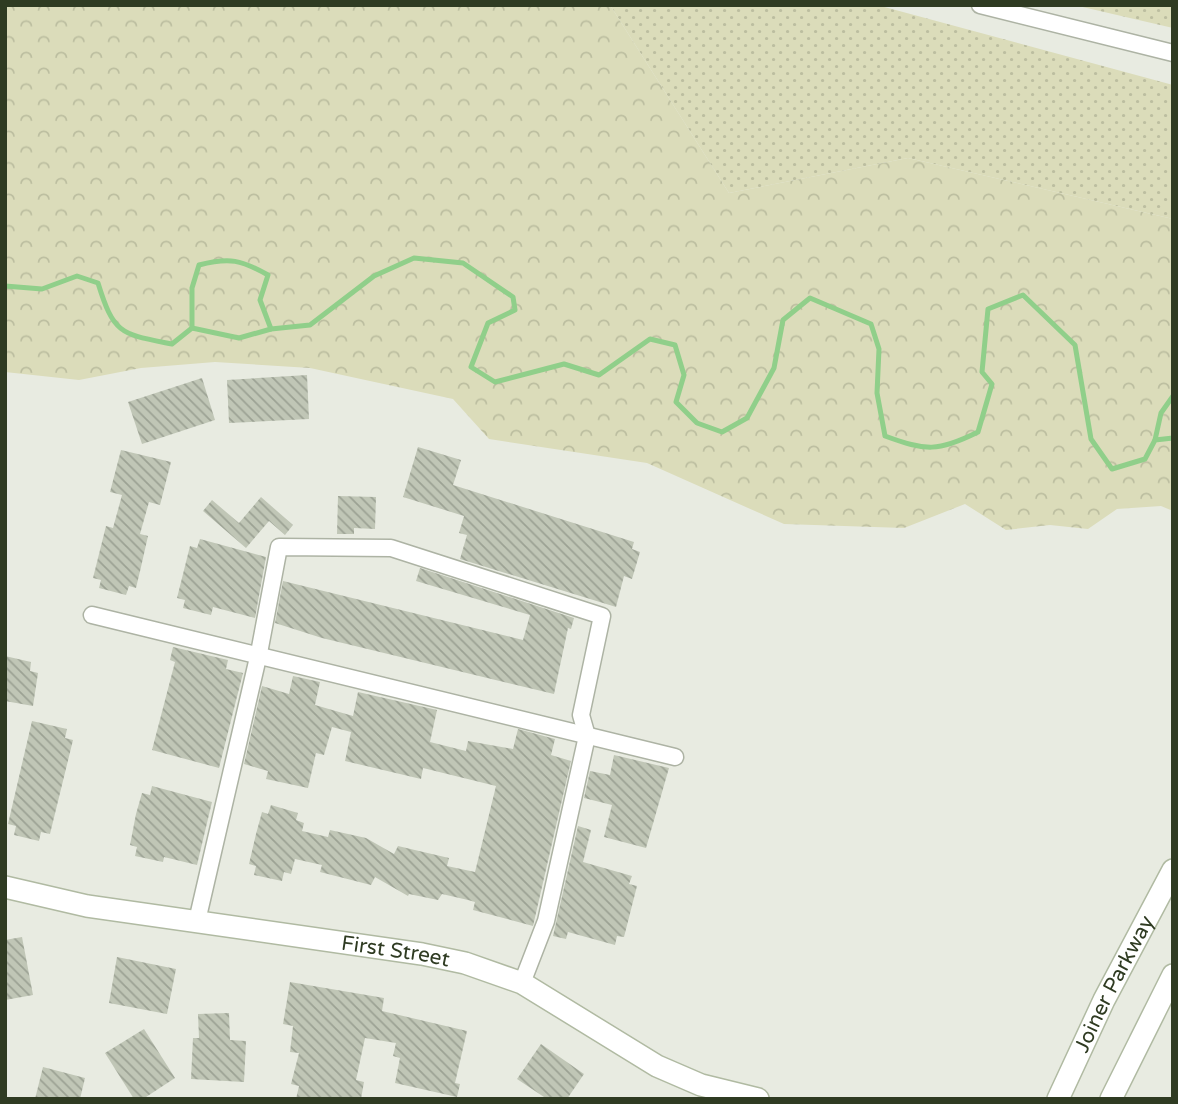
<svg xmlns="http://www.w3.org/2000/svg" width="1178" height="1104" font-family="'Varela Round',sans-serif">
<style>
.grass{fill:url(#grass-dots)}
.forest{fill:url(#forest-crowns)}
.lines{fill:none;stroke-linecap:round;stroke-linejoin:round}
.stream{stroke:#90cf8a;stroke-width:5}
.building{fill:url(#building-back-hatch)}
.street-casing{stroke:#adb3a4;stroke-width:19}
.secondary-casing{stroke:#b0baa2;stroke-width:24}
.street{stroke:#fff;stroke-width:16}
.secondary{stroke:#fff;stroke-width:21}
.labels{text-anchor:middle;stroke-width:5;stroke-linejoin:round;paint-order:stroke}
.street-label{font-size:21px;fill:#2f3b22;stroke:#f6f8f1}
</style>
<defs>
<pattern id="grass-dots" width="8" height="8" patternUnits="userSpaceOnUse" patternTransform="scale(1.75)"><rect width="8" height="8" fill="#dbdcba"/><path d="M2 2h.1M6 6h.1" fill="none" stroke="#bcbea0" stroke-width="1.8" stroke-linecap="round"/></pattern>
<pattern id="forest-crowns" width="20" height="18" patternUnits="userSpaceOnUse" patternTransform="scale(1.75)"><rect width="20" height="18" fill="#dbdcba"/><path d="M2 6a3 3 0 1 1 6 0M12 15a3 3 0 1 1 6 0" fill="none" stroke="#bcbea0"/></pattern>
<pattern id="building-back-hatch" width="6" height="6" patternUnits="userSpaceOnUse" patternTransform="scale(1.75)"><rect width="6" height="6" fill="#c0c6b6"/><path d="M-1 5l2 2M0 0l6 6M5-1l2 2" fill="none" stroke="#9ca294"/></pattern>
</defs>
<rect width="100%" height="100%" fill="#e8ebe1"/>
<g class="grass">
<path d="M 610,5 L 877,5 L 1173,85 L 1173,219 L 908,158 L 729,193 Z"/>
<path d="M 1074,5 L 1173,5 L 1173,28 Z"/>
</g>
<path class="forest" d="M 5,5 L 610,5 L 729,193 L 908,158 L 1173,219 L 1173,511 L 1161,506 L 1117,509 L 1088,529 L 1050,525 L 1006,530 L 965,504 L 904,528 L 784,524 L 647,463 L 489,439 L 453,399 L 310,368 L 215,362 L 141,368 L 79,380 L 5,372 Z"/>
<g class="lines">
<g class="stream">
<path d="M 5,286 L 42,289 L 77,276 L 98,283 C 114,335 121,334 172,344 L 192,328 L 239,338 L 271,329 L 310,325 L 374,276 L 414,258 L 463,263 L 513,297 L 515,310 L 488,323 L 471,367 L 495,382 L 564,364 L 599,375 L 650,339 L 675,345 L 684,375 L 676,402 L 697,423 L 722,432 L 747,418 L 774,368 L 783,320 L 810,298 L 871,324 L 879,349 L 877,393 L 885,436 C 926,451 938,452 978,432 L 992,384 L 982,372 L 988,309 L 1023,295 L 1075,345 L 1091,439 L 1112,469 L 1145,459 L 1155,440 L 1173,438"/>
<path d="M 192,328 L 192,288 L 199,265 C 230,257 241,260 268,275 L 260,300 L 271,329"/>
<path d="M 1155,440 L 1161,413 L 1173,396"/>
</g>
</g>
<g class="building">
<path d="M 307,375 L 309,419 L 229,423 L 227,380 Z"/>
<path d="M 202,378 L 215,420 L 142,444 L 128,402 Z"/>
<path d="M 418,447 L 461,460 L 453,485 L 634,542 L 632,549 L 640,552 L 632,579 L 624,576 L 616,607 L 460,559 L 467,535 L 459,533 L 464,516 L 403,497 Z"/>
<path d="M 121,450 L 171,462 L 160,505 L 149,502 L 140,534 L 148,536 L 141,567 L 136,588 L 129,586 L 126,595 L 99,588 L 101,580 L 93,578 L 106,526 L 113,528 L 122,495 L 110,492 Z"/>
<path d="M 338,496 L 376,497 L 375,529 L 354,528 L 354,534 L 337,534 Z"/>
<path d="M 261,497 L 293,525 L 285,535 L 269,521 L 246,548 L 203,511 L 212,500 L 239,523 Z"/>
<path d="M 200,539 L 266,557 L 255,618 L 213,607 L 211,615 L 183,608 L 185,600 L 177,598 L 190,546 L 197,548 Z"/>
<path d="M 420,568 L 574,618 L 571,629 L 568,628 L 554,694 L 322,638 L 275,623 L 283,581 L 523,640 L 530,615 L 416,581 Z"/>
<path d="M 173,647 L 228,660 L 226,669 L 243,673 L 219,768 L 152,750 L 175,662 L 170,660 Z"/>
<path d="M 5,656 L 31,662 L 30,671 L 38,673 L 33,706 L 5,701 Z"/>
<path d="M 293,676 L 320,682 L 315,705 L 353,716 L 358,692 L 437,710 L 430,742 L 466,751 L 468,741 L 513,749 L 518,729 L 555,739 L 551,755 L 571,761 L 533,926 L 473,910 L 475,902 L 468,900 L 442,894 L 438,900 L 409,894 L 408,896 L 375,877 L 371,885 L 320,872 L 322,865 L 295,859 L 291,874 L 284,872 L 282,881 L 254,875 L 256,866 L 249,864 L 256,834 L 262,812 L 268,814 L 271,805 L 298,813 L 296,820 L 304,823 L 302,831 L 328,837 L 330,830 L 366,838 L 394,854 L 398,846 L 419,851 L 449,858 L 447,866 L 475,872 L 496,786 L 423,768 L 421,779 L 345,761 L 351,732 L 332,727 L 324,755 L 316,753 L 308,788 L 266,779 L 268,771 L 244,764 L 262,686 L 289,694 Z"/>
<path d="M 32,721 L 67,729 L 65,738 L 73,740 L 50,834 L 41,832 L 39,841 L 14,835 L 16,826 L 8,824 Z"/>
<path d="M 614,755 L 669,768 L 646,848 L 604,837 L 612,805 L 584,798 L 590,771 L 610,775 Z"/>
<path d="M 152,786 L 212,802 L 197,865 L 164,857 L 163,862 L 135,856 L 137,847 L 130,845 L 136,814 L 142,793 L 150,795 Z"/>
<path d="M 578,826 L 591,830 L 583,862 L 632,876 L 629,884 L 637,886 L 624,937 L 617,936 L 615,945 L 568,932 L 566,939 L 553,936 Z"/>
<path d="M 22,937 L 33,995 L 5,1000 L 5,940 Z"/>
<path d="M 117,957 L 176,969 L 167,1014 L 109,1003 Z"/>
<path d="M 290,982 L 384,998 L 382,1011 L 467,1031 L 455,1083 L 460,1084 L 457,1097 L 395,1083 L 400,1058 L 393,1056 L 396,1043 L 365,1038 L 356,1080 L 364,1082 L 361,1099 L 296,1099 L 299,1086 L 291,1084 L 299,1053 L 290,1052 L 293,1026 L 283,1024 Z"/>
<path d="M 229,1013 L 230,1040 L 246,1041 L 244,1082 L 191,1079 L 193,1038 L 199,1038 L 198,1014 Z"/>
<path d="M 144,1029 L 175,1078 L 143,1099 L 134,1099 L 105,1053 Z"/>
<path d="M 541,1044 L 584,1074 L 567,1099 L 547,1099 L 517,1079 Z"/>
<path d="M 43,1067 L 85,1078 L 80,1099 L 35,1099 Z"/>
</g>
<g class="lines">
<g class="street-casing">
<g id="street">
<path d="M 980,5 L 1173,53"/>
<path d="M 92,615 L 675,757"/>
<path d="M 197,921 L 259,653 L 279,547 L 391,548 L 602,616 L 581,715 L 587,736 L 546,921 L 522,983"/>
</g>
</g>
<g class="secondary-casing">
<g id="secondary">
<path id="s1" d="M 5,887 L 87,906 L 422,954 L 465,963 L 522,983 L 657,1066 L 701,1085 L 758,1099"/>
<path id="s2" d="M 1058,1099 L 1104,1000 L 1173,870"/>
<path d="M 1111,1099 L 1173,975"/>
</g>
</g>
<use href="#street" class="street"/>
<use href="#secondary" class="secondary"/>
</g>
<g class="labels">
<g class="street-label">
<text dy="7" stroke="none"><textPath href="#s1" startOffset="396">First Street</textPath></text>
<text dy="7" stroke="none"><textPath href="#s2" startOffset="128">Joiner Parkway</textPath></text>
</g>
</g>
<rect width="1178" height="1104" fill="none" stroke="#2f3b22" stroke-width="14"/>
</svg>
